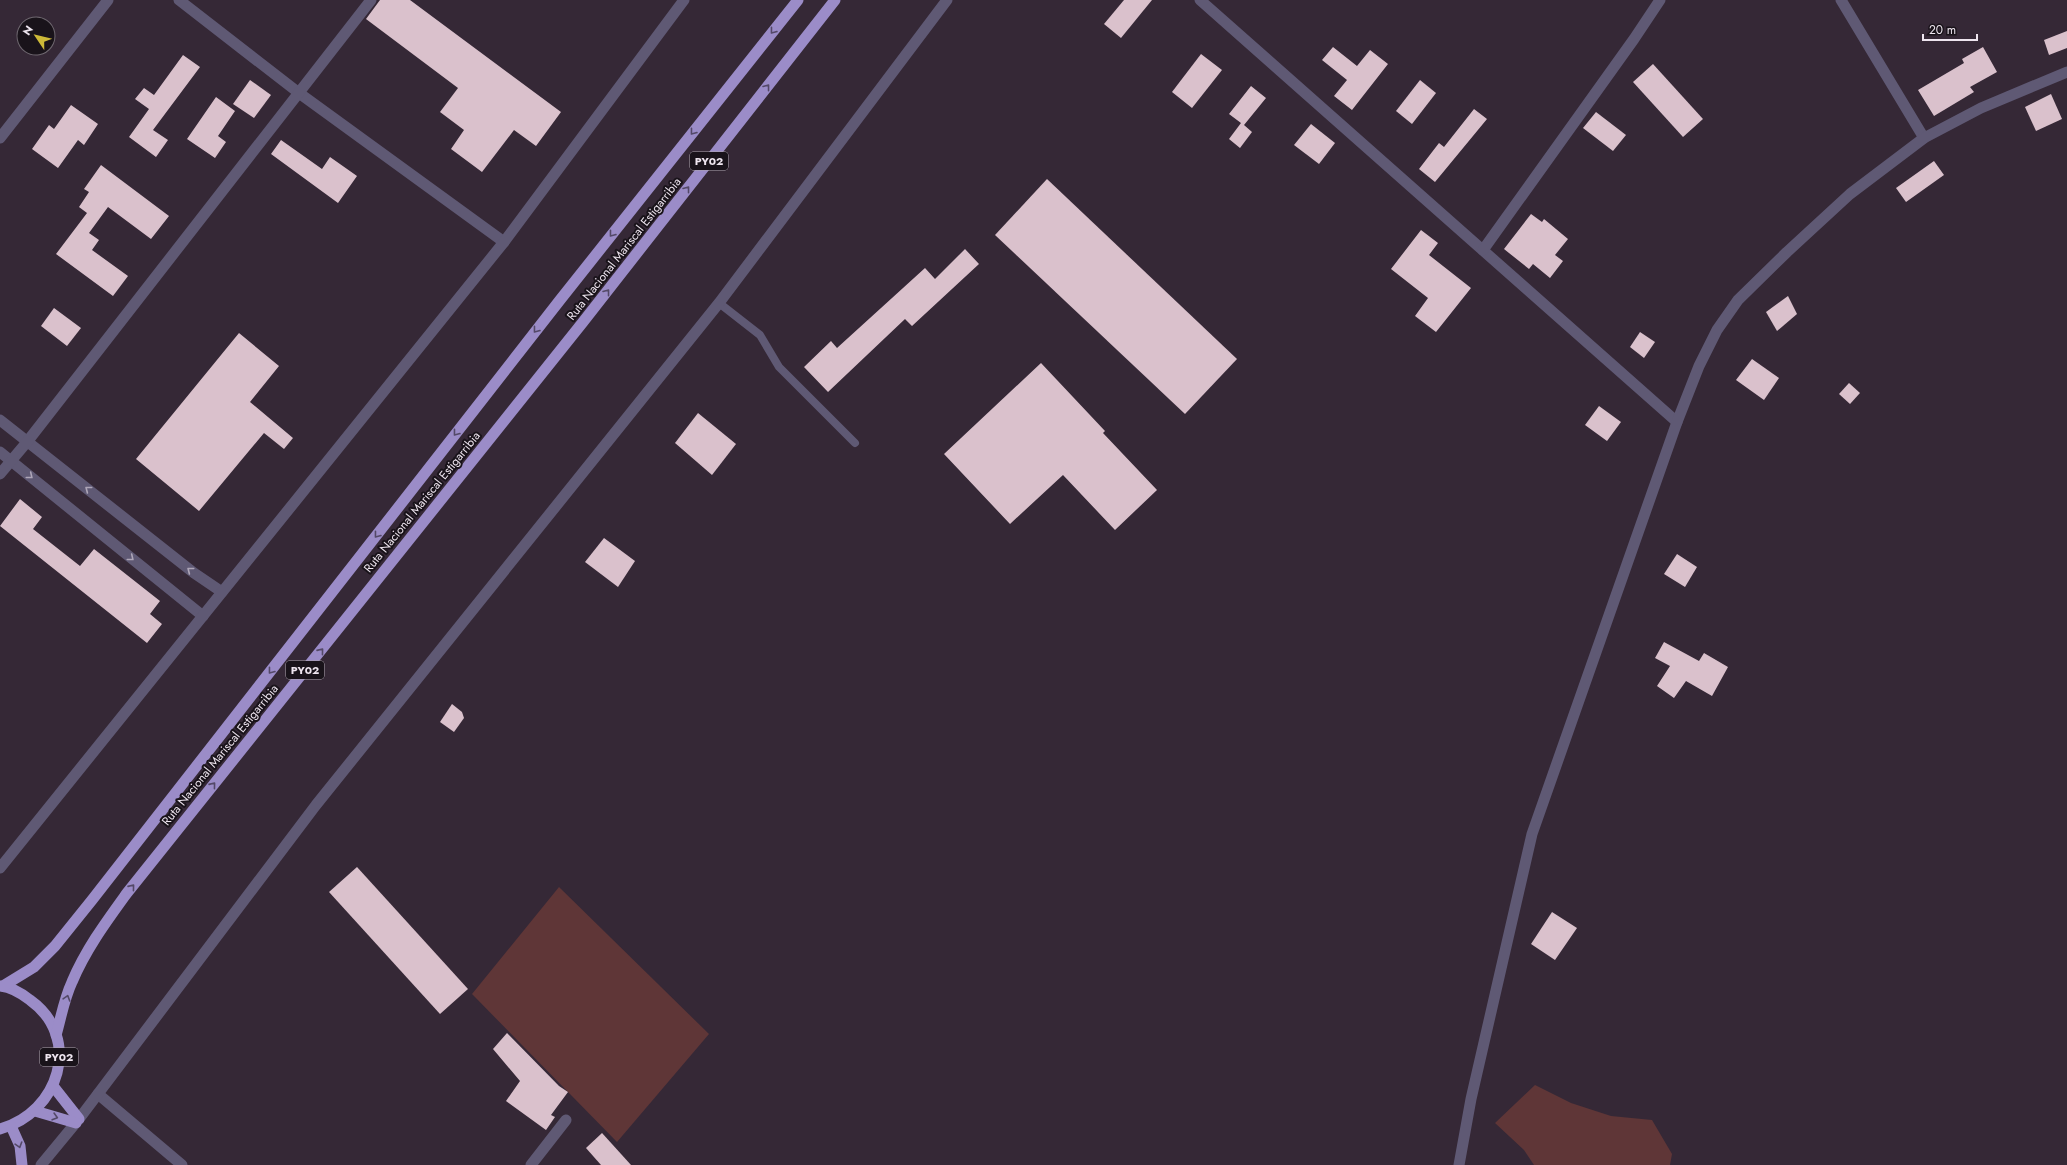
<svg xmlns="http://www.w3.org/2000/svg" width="2067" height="1165" font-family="Jost,sans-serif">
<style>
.green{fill:#5f3637}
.building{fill:#dac1cc}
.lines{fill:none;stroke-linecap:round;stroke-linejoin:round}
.service{stroke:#5f5974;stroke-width:8}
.minor{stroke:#5f5974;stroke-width:11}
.trunk{stroke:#9b8cc8;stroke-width:11}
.oneway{stroke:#544968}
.oneway2{stroke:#aea6b8}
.labels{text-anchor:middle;stroke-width:4;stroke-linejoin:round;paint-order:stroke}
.shield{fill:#19131a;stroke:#aea6af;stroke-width:1}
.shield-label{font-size:11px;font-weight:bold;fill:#eee5ef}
.street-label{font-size:12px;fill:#eee5ef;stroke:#19131a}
</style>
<rect width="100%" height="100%" fill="#352836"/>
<g class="green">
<path d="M 559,887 L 709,1034 L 617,1142 L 472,994 Z"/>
<path d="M 1535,1085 L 1571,1103 L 1611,1116 L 1652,1120 L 1672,1154 L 1670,1165 L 1534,1165 L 1524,1150 L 1495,1123 Z"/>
</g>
<g class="building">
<path d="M 380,0 L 410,0 L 561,112 L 536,146 L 514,130 L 482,172 L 451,149 L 464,130 L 440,112 L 458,88 L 366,19 Z"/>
<path d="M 1124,0 L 1152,0 L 1121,38 L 1104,24 Z"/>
<path d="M 2067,31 L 2067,48 L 2049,55 L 2044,40 Z"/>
<path d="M 1333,47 L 1357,66 L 1370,50 L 1388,64 L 1352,110 L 1334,96 L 1347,80 L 1322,60 Z"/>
<path d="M 1983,47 L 1997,72 L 1970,87 L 1974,92 L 1934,116 L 1918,90 L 1964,63 L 1962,59 Z"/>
<path d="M 1201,54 L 1222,70 L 1192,108 L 1172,92 Z"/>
<path d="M 183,55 L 200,67 L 153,130 L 168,140 L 156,157 L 129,137 L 149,109 L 135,99 L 144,88 L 154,95 Z"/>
<path d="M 1653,64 L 1703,119 L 1683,137 L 1633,82 Z"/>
<path d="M 250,80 L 271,95 L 254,118 L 233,104 Z"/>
<path d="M 1420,80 L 1436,93 L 1412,124 L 1396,111 Z"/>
<path d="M 1251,86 L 1266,98 L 1244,125 L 1252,132 L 1240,148 L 1229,139 L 1241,123 L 1229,114 Z"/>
<path d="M 2051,94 L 2062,119 L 2036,131 L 2025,107 Z"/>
<path d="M 216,97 L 235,111 L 218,136 L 226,142 L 215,158 L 187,139 Z"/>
<path d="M 71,105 L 98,124 L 84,145 L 78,140 L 58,168 L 32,149 L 49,125 L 54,129 Z"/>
<path d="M 1474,109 L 1487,119 L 1435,182 L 1419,169 L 1439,143 L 1444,147 Z"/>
<path d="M 1596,112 L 1626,135 L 1613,151 L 1583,128 Z"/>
<path d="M 1311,124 L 1335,143 L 1319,164 L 1294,145 Z"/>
<path d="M 281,140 L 322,169 L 330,157 L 357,176 L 338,203 L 271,154 Z"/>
<path d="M 1934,161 L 1944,175 L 1906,202 L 1896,188 Z"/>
<path d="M 101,165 L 169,216 L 151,239 L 108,207 L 89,233 L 99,240 L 92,250 L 128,276 L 113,296 L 56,254 L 87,213 L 79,207 L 89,192 L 84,189 Z"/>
<path d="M 1047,179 L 1237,359 L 1185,414 L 995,235 Z"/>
<path d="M 1531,214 L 1542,222 L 1544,219 L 1568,239 L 1555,255 L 1563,261 L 1550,278 L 1533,264 L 1529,269 L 1504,249 Z"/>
<path d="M 1421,230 L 1438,243 L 1429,255 L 1471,288 L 1436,332 L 1415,316 L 1428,298 L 1391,269 Z"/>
<path d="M 965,249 L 979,264 L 912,326 L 905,319 L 828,392 L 804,367 L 831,341 L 837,348 L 925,268 L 935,279 Z"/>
<path d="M 1788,296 L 1797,314 L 1777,331 L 1766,312 Z"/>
<path d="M 54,308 L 81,328 L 67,346 L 41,326 Z"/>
<path d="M 1640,332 L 1655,342 L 1644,358 L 1630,347 Z"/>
<path d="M 239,333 L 279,366 L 250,402 L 293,438 L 284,449 L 264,433 L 199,511 L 136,459 Z"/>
<path d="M 1752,359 L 1779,378 L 1764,400 L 1736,380 Z"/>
<path d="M 1041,363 L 1105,431 L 1103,433 L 1157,490 L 1115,530 L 1063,475 L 1010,524 L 944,454 Z"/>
<path d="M 1849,383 L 1860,393 L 1850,404 L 1839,394 Z"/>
<path d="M 1599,406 L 1621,422 L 1607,441 L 1585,425 Z"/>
<path d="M 698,413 L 736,444 L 712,475 L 675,443 Z"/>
<path d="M 20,499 L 42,517 L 33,529 L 80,566 L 94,549 L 160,601 L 150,614 L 162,624 L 147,643 L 0,526 Z"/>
<path d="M 604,538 L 635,561 L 618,587 L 585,562 Z"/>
<path d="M 1677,554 L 1697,567 L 1685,587 L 1664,574 Z"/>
<path d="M 1664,642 L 1699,661 L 1704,653 L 1728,667 L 1712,696 L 1686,681 L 1674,698 L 1657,686 L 1670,666 L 1655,658 Z"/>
<path d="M 452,704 L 462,712 L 464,718 L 454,732 L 440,722 Z"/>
<path d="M 357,867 L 468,989 L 440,1014 L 329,892 Z"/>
<path d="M 1552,912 L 1577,928 L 1555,960 L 1531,944 Z"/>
<path d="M 507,1033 L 559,1086 L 568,1092 L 551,1115 L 555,1117 L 546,1130 L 506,1101 L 520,1081 L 493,1049 Z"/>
<path d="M 602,1133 L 631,1165 L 601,1165 L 586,1148 Z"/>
</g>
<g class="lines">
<path class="service" d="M 719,303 L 760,335 L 779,367 L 855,443"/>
<g class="minor">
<path d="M 179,0 L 299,93 L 504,242"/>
<path d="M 1200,0 L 1677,422"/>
<path d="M 1841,0 L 1924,138"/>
<path d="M 0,138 L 108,0"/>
<path d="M 1483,250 L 1634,39 L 1660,0"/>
<path d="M 0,420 L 194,573 L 222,592"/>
<path d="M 0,452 L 203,616"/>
<path d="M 0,474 L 27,442 L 371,0"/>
<path d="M 0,868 L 504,242 L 684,0"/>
<path d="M 98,1094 L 182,1165"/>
<path d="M 41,1165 L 79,1119 L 316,805 L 719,303 L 947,0"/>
<path d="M 531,1165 L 566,1120"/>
<path d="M 1459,1165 L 1471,1099 L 1532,834 L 1677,422 L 1699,366 L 1717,330 L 1738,300 L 1787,252 L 1850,194 L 1924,138 L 1981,108 L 2067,72"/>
</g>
<g class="trunk">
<path d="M 0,986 C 11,987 21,993 30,1000 C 83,1038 59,1113 0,1129"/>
<path d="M 3,986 L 34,967 L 55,946 L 92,900 L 560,300 L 798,0"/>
<path d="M 56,1035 C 61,1018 64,999 72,982 C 86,949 106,922 127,893 L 583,322 L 835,0"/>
<path d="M 53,1086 L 79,1119"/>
<path d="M 35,1111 L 76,1123"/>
<path d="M 11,1126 L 20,1146 L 22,1165"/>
</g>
</g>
<defs><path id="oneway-chevron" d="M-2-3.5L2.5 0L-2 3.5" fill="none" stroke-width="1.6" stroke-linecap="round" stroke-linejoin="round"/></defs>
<g class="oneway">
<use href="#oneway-chevron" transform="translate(773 31) rotate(128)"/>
<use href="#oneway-chevron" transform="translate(767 87) rotate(-52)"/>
<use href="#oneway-chevron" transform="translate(693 132) rotate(128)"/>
<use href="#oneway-chevron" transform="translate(687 189) rotate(-52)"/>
<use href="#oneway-chevron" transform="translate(612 234) rotate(128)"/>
<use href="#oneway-chevron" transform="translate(607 292) rotate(-52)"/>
<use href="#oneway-chevron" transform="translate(536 330) rotate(128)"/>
<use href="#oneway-chevron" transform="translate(456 433) rotate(128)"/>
<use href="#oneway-chevron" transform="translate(377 535) rotate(128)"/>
<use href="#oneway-chevron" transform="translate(321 651) rotate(-51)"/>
<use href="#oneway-chevron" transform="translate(271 671) rotate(128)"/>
<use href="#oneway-chevron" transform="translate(213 785) rotate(-51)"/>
<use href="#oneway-chevron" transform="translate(132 887) rotate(-51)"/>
<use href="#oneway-chevron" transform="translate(67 998) rotate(-73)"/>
<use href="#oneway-chevron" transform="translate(55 1117) rotate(16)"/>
<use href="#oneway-chevron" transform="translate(19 1145) rotate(73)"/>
</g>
<g class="oneway2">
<use href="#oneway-chevron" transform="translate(30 476) rotate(39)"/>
<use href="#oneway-chevron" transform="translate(88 489) rotate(-142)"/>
<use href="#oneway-chevron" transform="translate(131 558) rotate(39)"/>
<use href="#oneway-chevron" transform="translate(190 570) rotate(-142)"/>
</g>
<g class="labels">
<g class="shield">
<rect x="690" y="152" width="38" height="18" rx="3"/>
<rect x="286" y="661" width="38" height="18" rx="3"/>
<rect x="40" y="1048" width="38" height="18" rx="3"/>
</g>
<g class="shield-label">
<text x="709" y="165">PY02</text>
<text x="305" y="674">PY02</text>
<text x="59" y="1061">PY02</text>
</g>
<g class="street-label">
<text transform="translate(624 249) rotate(-52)" y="4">Ruta Nacional Mariscal Estigarribia</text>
<text transform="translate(422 502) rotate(-51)" y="4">Ruta Nacional Mariscal Estigarribia</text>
<text transform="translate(220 755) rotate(-51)" y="4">Ruta Nacional Mariscal Estigarribia</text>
</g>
</g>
<g transform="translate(36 36) rotate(305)"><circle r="19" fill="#19131a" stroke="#6e676f"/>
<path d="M0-3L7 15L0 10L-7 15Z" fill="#cdb938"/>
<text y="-6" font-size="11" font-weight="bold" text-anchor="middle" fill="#eee5ef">N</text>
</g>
<path d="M1923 34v6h54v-6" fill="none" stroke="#eee5ef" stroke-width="2"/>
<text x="1929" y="34" font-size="12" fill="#eee5ef" stroke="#19131a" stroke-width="3" paint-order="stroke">20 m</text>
</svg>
